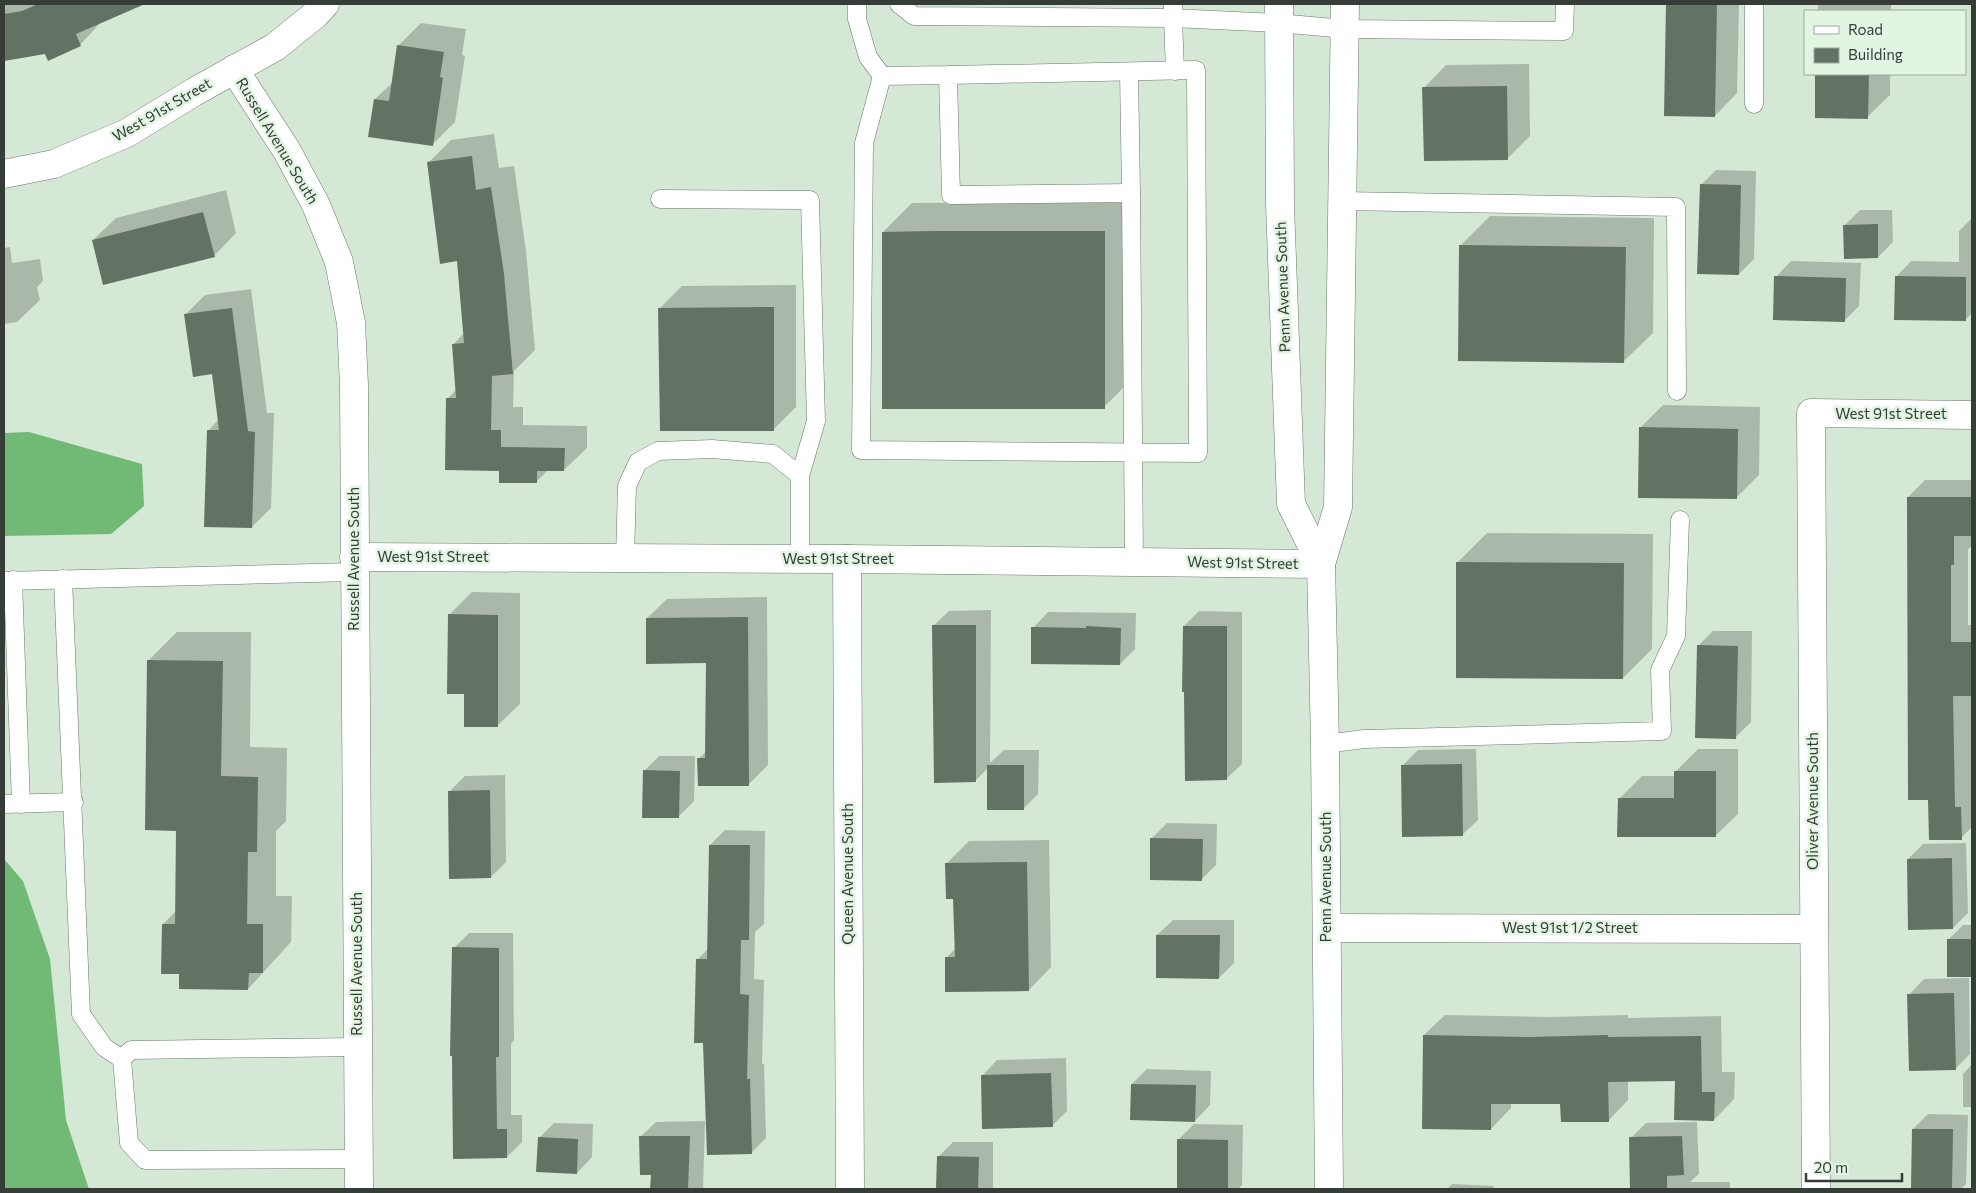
<svg xmlns="http://www.w3.org/2000/svg" width="1976" height="1193" font-family="Commissioner,sans-serif">
<style>
.forest{fill:#70ba76}
.shadow{fill:#0003}
.building{fill:#627263}
.lines{fill:none;stroke-linecap:round;stroke-linejoin:round}
.lane-casing{stroke:#697969;stroke-width:19}
.street-casing{stroke:#697969;stroke-width:29}
.secondary-casing{stroke:#697969;stroke-width:29}
.lane{stroke:#fff;stroke-width:18}
.street{stroke:#fff;stroke-width:28}
.secondary{stroke:#fff;stroke-width:28}
.labels{text-anchor:middle;stroke-width:5;stroke-linejoin:round;paint-order:stroke}
.street-label{font-size:15px;fill:#363d36;stroke:#e2f5e3}
</style>
<rect width="100%" height="100%" fill="#d5e7d5"/>
<g class="forest">
<path d="M 29,432 L 142,464 L 144,506 L 111,534 L 4,536 L 4,433 Z"/>
<path d="M 4,859 L 23,881 L 50,959 L 66,1120 L 89,1189 L 4,1189 Z"/>
</g>
<g class="shadow">
<path d="M 4,4 L 142,4 L 102,21 L 80,45 L 4,60 Z"/>
<path d="M 1667,4 L 1739,4 L 1737,93 L 1715,116 L 1665,115 Z"/>
<rect x="1818" y="4" width="73" height="7"/>
<path d="M 421,23 L 466,29 L 462,55 L 465,56 L 455,122 L 432,145 L 375,99 L 393,82 L 399,45 Z"/>
<path d="M 1529,64 L 1530,136 L 1507,159 L 1424,88 L 1446,65 Z"/>
<path d="M 1817,74 L 1890,74 L 1890,95 L 1867,117 L 1816,116 Z"/>
<path d="M 494,134 L 499,168 L 514,166 L 526,251 L 535,350 L 514,371 L 513,407 L 523,407 L 523,425 L 587,426 L 587,448 L 564,470 L 548,470 L 537,481 L 500,470 L 447,399 L 457,389 L 453,345 L 464,333 L 458,260 L 428,163 L 451,140 Z"/>
<path d="M 1716,170 L 1756,171 L 1754,259 L 1739,274 L 1701,185 Z"/>
<path d="M 226,190 L 236,233 L 214,256 L 93,240 L 116,218 Z"/>
<path d="M 1133,202 L 1133,378 L 1104,407 L 883,232 L 912,203 Z"/>
<path d="M 1860,210 L 1892,210 L 1893,242 L 1878,257 L 1844,226 Z"/>
<path d="M 1490,216 L 1654,218 L 1653,333 L 1623,362 L 1461,245 Z"/>
<path d="M 1972,218 L 1972,313 L 1965,320 L 1896,277 L 1911,261 L 1959,262 L 1959,231 Z"/>
<path d="M 10,247 L 12,263 L 40,259 L 43,281 L 37,287 L 40,300 L 17,322 L 4,324 L 4,248 Z"/>
<path d="M 1791,261 L 1861,263 L 1859,306 L 1844,321 L 1776,277 Z"/>
<path d="M 796,285 L 796,407 L 774,429 L 660,308 L 682,286 Z"/>
<path d="M 251,289 L 267,413 L 274,413 L 271,508 L 252,527 L 208,431 L 219,419 L 213,373 L 186,314 L 205,295 Z"/>
<path d="M 1663,405 L 1760,407 L 1759,475 L 1736,498 L 1640,428 Z"/>
<path d="M 1925,480 L 1972,480 L 1972,535 L 1971,547 L 1968,549 L 1968,625 L 1972,625 L 1972,692 L 1971,694 L 1972,827 L 1961,838 L 1929,799 L 1908,497 Z"/>
<path d="M 1487,533 L 1653,534 L 1652,649 L 1623,678 L 1458,562 Z"/>
<path d="M 472,592 L 520,593 L 520,704 L 497,726 L 465,693 L 449,615 Z"/>
<path d="M 767,597 L 768,765 L 748,785 L 698,759 L 707,751 L 707,662 L 647,618 L 667,599 Z"/>
<path d="M 991,610 L 990,763 L 1004,750 L 1039,750 L 1038,794 L 1023,809 L 988,768 L 975,781 L 933,626 L 949,611 Z"/>
<path d="M 1199,611 L 1242,612 L 1242,764 L 1226,779 L 1184,626 Z"/>
<path d="M 1048,612 L 1136,613 L 1135,649 L 1120,664 L 1033,628 Z"/>
<path d="M 1713,631 L 1752,631 L 1751,722 L 1736,737 L 1698,646 Z"/>
<path d="M 177,632 L 251,632 L 250,747 L 287,748 L 286,821 L 276,831 L 276,896 L 292,896 L 291,942 L 248,989 L 180,972 L 163,924 L 176,911 L 177,830 L 148,661 Z"/>
<path d="M 1476,749 L 1478,820 L 1462,835 L 1403,765 L 1418,750 Z"/>
<path d="M 1698,749 L 1738,749 L 1738,814 L 1715,836 L 1619,799 L 1642,776 L 1676,776 L 1676,771 Z"/>
<path d="M 659,756 L 695,756 L 694,801 L 679,816 L 644,771 Z"/>
<path d="M 505,775 L 506,862 L 491,877 L 450,791 L 465,776 Z"/>
<path d="M 1167,823 L 1217,824 L 1216,865 L 1201,880 L 1152,838 Z"/>
<path d="M 725,830 L 765,831 L 764,924 L 755,932 L 754,979 L 764,980 L 762,1064 L 764,1064 L 766,1138 L 751,1153 L 705,1042 L 698,959 L 709,948 L 710,845 Z"/>
<path d="M 1049,840 L 1051,967 L 1029,990 L 946,958 L 956,948 L 955,897 L 946,864 L 969,841 Z"/>
<path d="M 1966,843 L 1968,913 L 1953,928 L 1908,859 L 1923,844 Z"/>
<path d="M 1173,920 L 1234,920 L 1234,963 L 1219,978 L 1157,935 Z"/>
<path d="M 1963,925 L 1972,925 L 1972,976 L 1948,976 L 1948,940 Z"/>
<path d="M 469,933 L 513,933 L 514,1040 L 511,1044 L 511,1115 L 522,1115 L 522,1142 L 507,1157 L 454,1158 L 454,948 Z"/>
<path d="M 1969,978 L 1970,1054 L 1955,1069 L 1909,995 L 1924,979 Z"/>
<path d="M 1445,1015 L 1551,1017 L 1628,1015 L 1628,1018 L 1721,1016 L 1722,1072 L 1735,1072 L 1734,1099 L 1714,1120 L 1677,1080 L 1628,1080 L 1628,1100 L 1608,1121 L 1561,1102 L 1511,1103 L 1511,1108 L 1491,1129 L 1424,1035 Z"/>
<path d="M 1066,1058 L 1067,1111 L 1052,1126 L 982,1076 L 997,1060 Z"/>
<path d="M 1972,1064 L 1972,1107 L 1963,1107 L 1963,1074 Z"/>
<path d="M 1147,1069 L 1211,1071 L 1210,1105 L 1195,1121 L 1132,1084 Z"/>
<path d="M 1928,1114 L 1968,1115 L 1966,1184 L 1961,1189 L 1912,1189 L 1913,1129 Z"/>
<path d="M 705,1121 L 703,1189 L 652,1189 L 652,1174 L 640,1137 L 656,1122 Z"/>
<path d="M 1697,1122 L 1699,1174 L 1690,1182 L 1730,1182 L 1730,1189 L 1632,1189 L 1631,1138 L 1646,1123 Z"/>
<path d="M 554,1123 L 593,1124 L 592,1157 L 577,1173 L 539,1138 Z"/>
<path d="M 1194,1124 L 1243,1125 L 1242,1185 L 1238,1189 L 1178,1189 L 1178,1140 Z"/>
<path d="M 953,1142 L 993,1142 L 993,1189 L 938,1189 L 938,1157 Z"/>
<path d="M 1452,1184 L 1494,1186 L 1493,1189 L 1447,1189 Z"/>
</g>
<g class="building">
<path d="M 38,4 L 145,4 L 76,34 L 81,46 L 48,61 L 45,54 L 4,61 L 4,14 L 22,11 Z"/>
<path d="M 1666,4 L 1717,4 L 1715,117 L 1664,116 Z"/>
<path d="M 397,45 L 444,52 L 440,77 L 443,78 L 433,146 L 368,137 L 374,99 L 389,101 Z"/>
<path d="M 1815,74 L 1869,74 L 1868,119 L 1815,118 Z"/>
<path d="M 1507,86 L 1508,160 L 1424,161 L 1422,87 Z"/>
<path d="M 472,156 L 476,190 L 491,187 L 504,274 L 513,374 L 492,376 L 491,430 L 501,430 L 501,447 L 565,448 L 564,471 L 537,471 L 537,483 L 499,483 L 499,471 L 445,470 L 446,398 L 456,398 L 452,344 L 464,343 L 457,261 L 440,264 L 427,162 Z"/>
<path d="M 1700,184 L 1741,185 L 1739,275 L 1697,274 Z"/>
<path d="M 203,212 L 215,257 L 103,285 L 92,240 Z"/>
<path d="M 1878,224 L 1878,258 L 1844,259 L 1843,225 Z"/>
<path d="M 933,231 L 1105,231 L 1105,409 L 882,409 L 882,232 Z"/>
<path d="M 1459,245 L 1626,247 L 1624,363 L 1458,361 Z"/>
<path d="M 1774,276 L 1846,278 L 1845,322 L 1773,320 Z"/>
<path d="M 1895,276 L 1966,277 L 1966,321 L 1894,320 Z"/>
<path d="M 774,307 L 774,431 L 660,431 L 658,308 Z"/>
<path d="M 232,308 L 248,431 L 255,432 L 252,528 L 204,527 L 207,430 L 219,430 L 212,374 L 193,377 L 184,314 Z"/>
<path d="M 1639,427 L 1738,429 L 1737,499 L 1638,498 Z"/>
<path d="M 1907,497 L 1972,497 L 1972,536 L 1954,536 L 1954,565 L 1951,565 L 1951,642 L 1971,642 L 1971,696 L 1953,696 L 1955,807 L 1961,807 L 1962,840 L 1929,840 L 1928,800 L 1908,800 Z"/>
<path d="M 1456,562 L 1624,563 L 1623,679 L 1456,678 Z"/>
<path d="M 448,614 L 498,615 L 498,727 L 464,727 L 464,694 L 447,694 Z"/>
<path d="M 748,617 L 749,786 L 698,786 L 697,758 L 705,758 L 706,663 L 646,664 L 646,618 Z"/>
<path d="M 932,625 L 976,625 L 976,782 L 934,783 Z"/>
<path d="M 1086,626 L 1121,628 L 1120,665 L 1031,664 L 1031,627 L 1086,628 Z"/>
<path d="M 1183,626 L 1227,626 L 1227,780 L 1185,781 L 1184,692 L 1182,692 Z"/>
<path d="M 1697,645 L 1738,646 L 1736,739 L 1695,738 Z"/>
<path d="M 147,660 L 223,661 L 221,776 L 258,777 L 257,852 L 248,852 L 247,924 L 263,924 L 263,973 L 249,973 L 248,990 L 179,989 L 179,974 L 161,974 L 162,924 L 175,924 L 176,831 L 145,830 Z"/>
<path d="M 1462,764 L 1463,836 L 1402,837 L 1401,765 Z"/>
<rect x="987" y="765" width="37" height="45"/>
<path d="M 643,770 L 680,771 L 679,818 L 642,818 Z"/>
<path d="M 1674,771 L 1716,771 L 1716,837 L 1617,837 L 1618,798 L 1674,798 Z"/>
<path d="M 490,790 L 491,878 L 449,879 L 448,791 Z"/>
<path d="M 1150,838 L 1203,839 L 1202,881 L 1150,880 Z"/>
<path d="M 709,845 L 750,845 L 749,940 L 741,940 L 740,994 L 749,995 L 747,1079 L 750,1079 L 752,1154 L 707,1155 L 703,1043 L 694,1043 L 696,959 L 707,959 Z"/>
<path d="M 1952,858 L 1953,929 L 1908,930 L 1907,859 Z"/>
<path d="M 1027,862 L 1029,991 L 945,992 L 945,957 L 955,957 L 953,899 L 946,899 L 945,863 Z"/>
<path d="M 1156,935 L 1220,935 L 1219,979 L 1156,978 Z"/>
<rect x="1947" y="939" width="25" height="38"/>
<path d="M 452,947 L 499,948 L 499,1057 L 496,1057 L 497,1129 L 507,1129 L 507,1158 L 453,1159 L 452,1056 L 450,1056 Z"/>
<path d="M 1954,993 L 1956,1070 L 1909,1071 L 1907,994 Z"/>
<path d="M 1423,1035 L 1530,1037 L 1608,1035 L 1608,1037 L 1701,1036 L 1702,1092 L 1715,1092 L 1714,1121 L 1674,1120 L 1675,1081 L 1608,1082 L 1609,1122 L 1561,1122 L 1560,1104 L 1491,1104 L 1491,1130 L 1422,1129 Z"/>
<path d="M 1051,1073 L 1053,1127 L 982,1129 L 981,1075 Z"/>
<path d="M 1131,1084 L 1196,1085 L 1195,1122 L 1130,1120 Z"/>
<path d="M 1912,1129 L 1953,1129 L 1952,1189 L 1911,1189 Z"/>
<path d="M 639,1136 L 690,1136 L 688,1189 L 650,1189 L 651,1175 L 640,1175 Z"/>
<path d="M 1682,1136 L 1684,1175 L 1667,1176 L 1667,1189 L 1630,1189 L 1629,1137 Z"/>
<path d="M 538,1137 L 578,1139 L 577,1174 L 536,1172 Z"/>
<path d="M 1177,1139 L 1228,1140 L 1228,1189 L 1177,1189 Z"/>
<path d="M 937,1156 L 979,1157 L 978,1189 L 936,1189 Z"/>
</g>
<g class="lines">
<g class="lane-casing">
<g id="lane">
<path d="M 857,4 L 857,19 L 868,57 L 882,76"/>
<path d="M 899,4 L 914,16 L 1173,18 L 1175,71"/>
<path d="M 1173,4 L 1173,18 L 1278,23 L 1345,29 L 1564,31 L 1565,4"/>
<path d="M 1129,72 L 1131,193"/>
<path d="M 948,75 L 882,76 L 864,143 L 861,450 L 1198,453 L 1196,70 L 948,75 L 951,195 L 1131,193 L 1134,562"/>
<path d="M 1754,104 L 1754,4"/>
<path d="M 660,199 L 810,200 L 816,421 L 800,476 L 800,559"/>
<path d="M 1343,201 L 1676,207 L 1677,391"/>
<path d="M 625,558 L 627,486 L 638,462 L 658,451 L 712,449 L 773,454 L 800,476"/>
<path d="M 63,579 L 81,1014 L 104,1047 L 122,1059"/>
<path d="M 13,580 L 21,804"/>
<path d="M 4,581 L 354,572"/>
<path d="M 1325,744 L 1364,739 L 1662,731 L 1660,670 L 1676,636 L 1680,520"/>
<path d="M 4,804 L 74,802"/>
<path d="M 358,1047 L 131,1050 L 122,1059 L 129,1143 L 145,1160 L 359,1159"/>
</g>
</g>
<g class="street-casing">
<g id="street">
<path d="M 234,69 L 287,151 L 316,205 L 339,262 L 351,323 L 354,385 L 359,1189"/>
<path d="M 4,174 L 54,164 L 127,133 L 194,92 L 275,47 L 316,14 L 325,4"/>
<path d="M 354,557 L 847,559 L 1321,564"/>
<path d="M 847,559 L 850,1189"/>
<path d="M 1327,928 L 1814,929"/>
<path d="M 1816,1189 L 1811,413 L 1972,415"/>
</g>
</g>
<g class="secondary-casing">
<g id="secondary">
<path d="M 1279,4 L 1280,204 L 1291,504 L 1321,564"/>
<path d="M 1329,1189 L 1325,744 L 1321,564 L 1338,507 L 1345,4"/>
</g>
</g>
<use href="#lane" class="lane"/>
<use href="#street" class="street"/>
<use href="#secondary" class="secondary"/>
</g>
<g class="labels">
<g class="street-label">
<text transform="translate(162 110) rotate(-30)" y="5">West 91st Street</text>
<text transform="translate(277 141) rotate(59)" y="5">Russell Avenue South</text>
<text transform="translate(1283 287) rotate(-92)" y="5">Penn Avenue South</text>
<text x="1891" y="419">West 91st Street</text>
<text x="433" y="562">West 91st Street</text>
<text transform="translate(354 559) rotate(-90)" y="5">Russell Avenue South</text>
<text x="838" y="564">West 91st Street</text>
<text transform="translate(1243 563) rotate(1)" y="5">West 91st Street</text>
<text transform="translate(1813 801) rotate(-90)" y="5">Oliver Avenue South</text>
<text transform="translate(848 874) rotate(-90)" y="5">Queen Avenue South</text>
<text transform="translate(1326 877) rotate(-90)" y="5">Penn Avenue South</text>
<text x="1570" y="933">West 91st 1/2 Street</text>
<text transform="translate(357 964) rotate(-90)" y="5">Russell Avenue South</text>
</g>
</g>
<rect width="1976" height="1193" fill="none" stroke="#363d36" stroke-width="10"/>
<rect x="1804" y="10" width="162" height="65" fill="#e2f5e3" stroke="#9dab9e"/>
<rect x="1814" y="26" width="25" height="8" fill="#ffffff" stroke="#9dab9e"/>
<text x="1848" y="35" font-size="15" fill="#363d36">Road</text>
<rect x="1814" y="48" width="25" height="15" fill="#627263" stroke="#9dab9e"/>
<text x="1848" y="60" font-size="15" fill="#363d36">Building</text>
<path d="M1806 1173v8h96v-8" fill="none" stroke="#363d36" stroke-width="2.5"/>
<text x="1814" y="1173" font-size="15" fill="#363d36" stroke="#e2f5e3" stroke-width="4" paint-order="stroke">20 m</text>
</svg>
